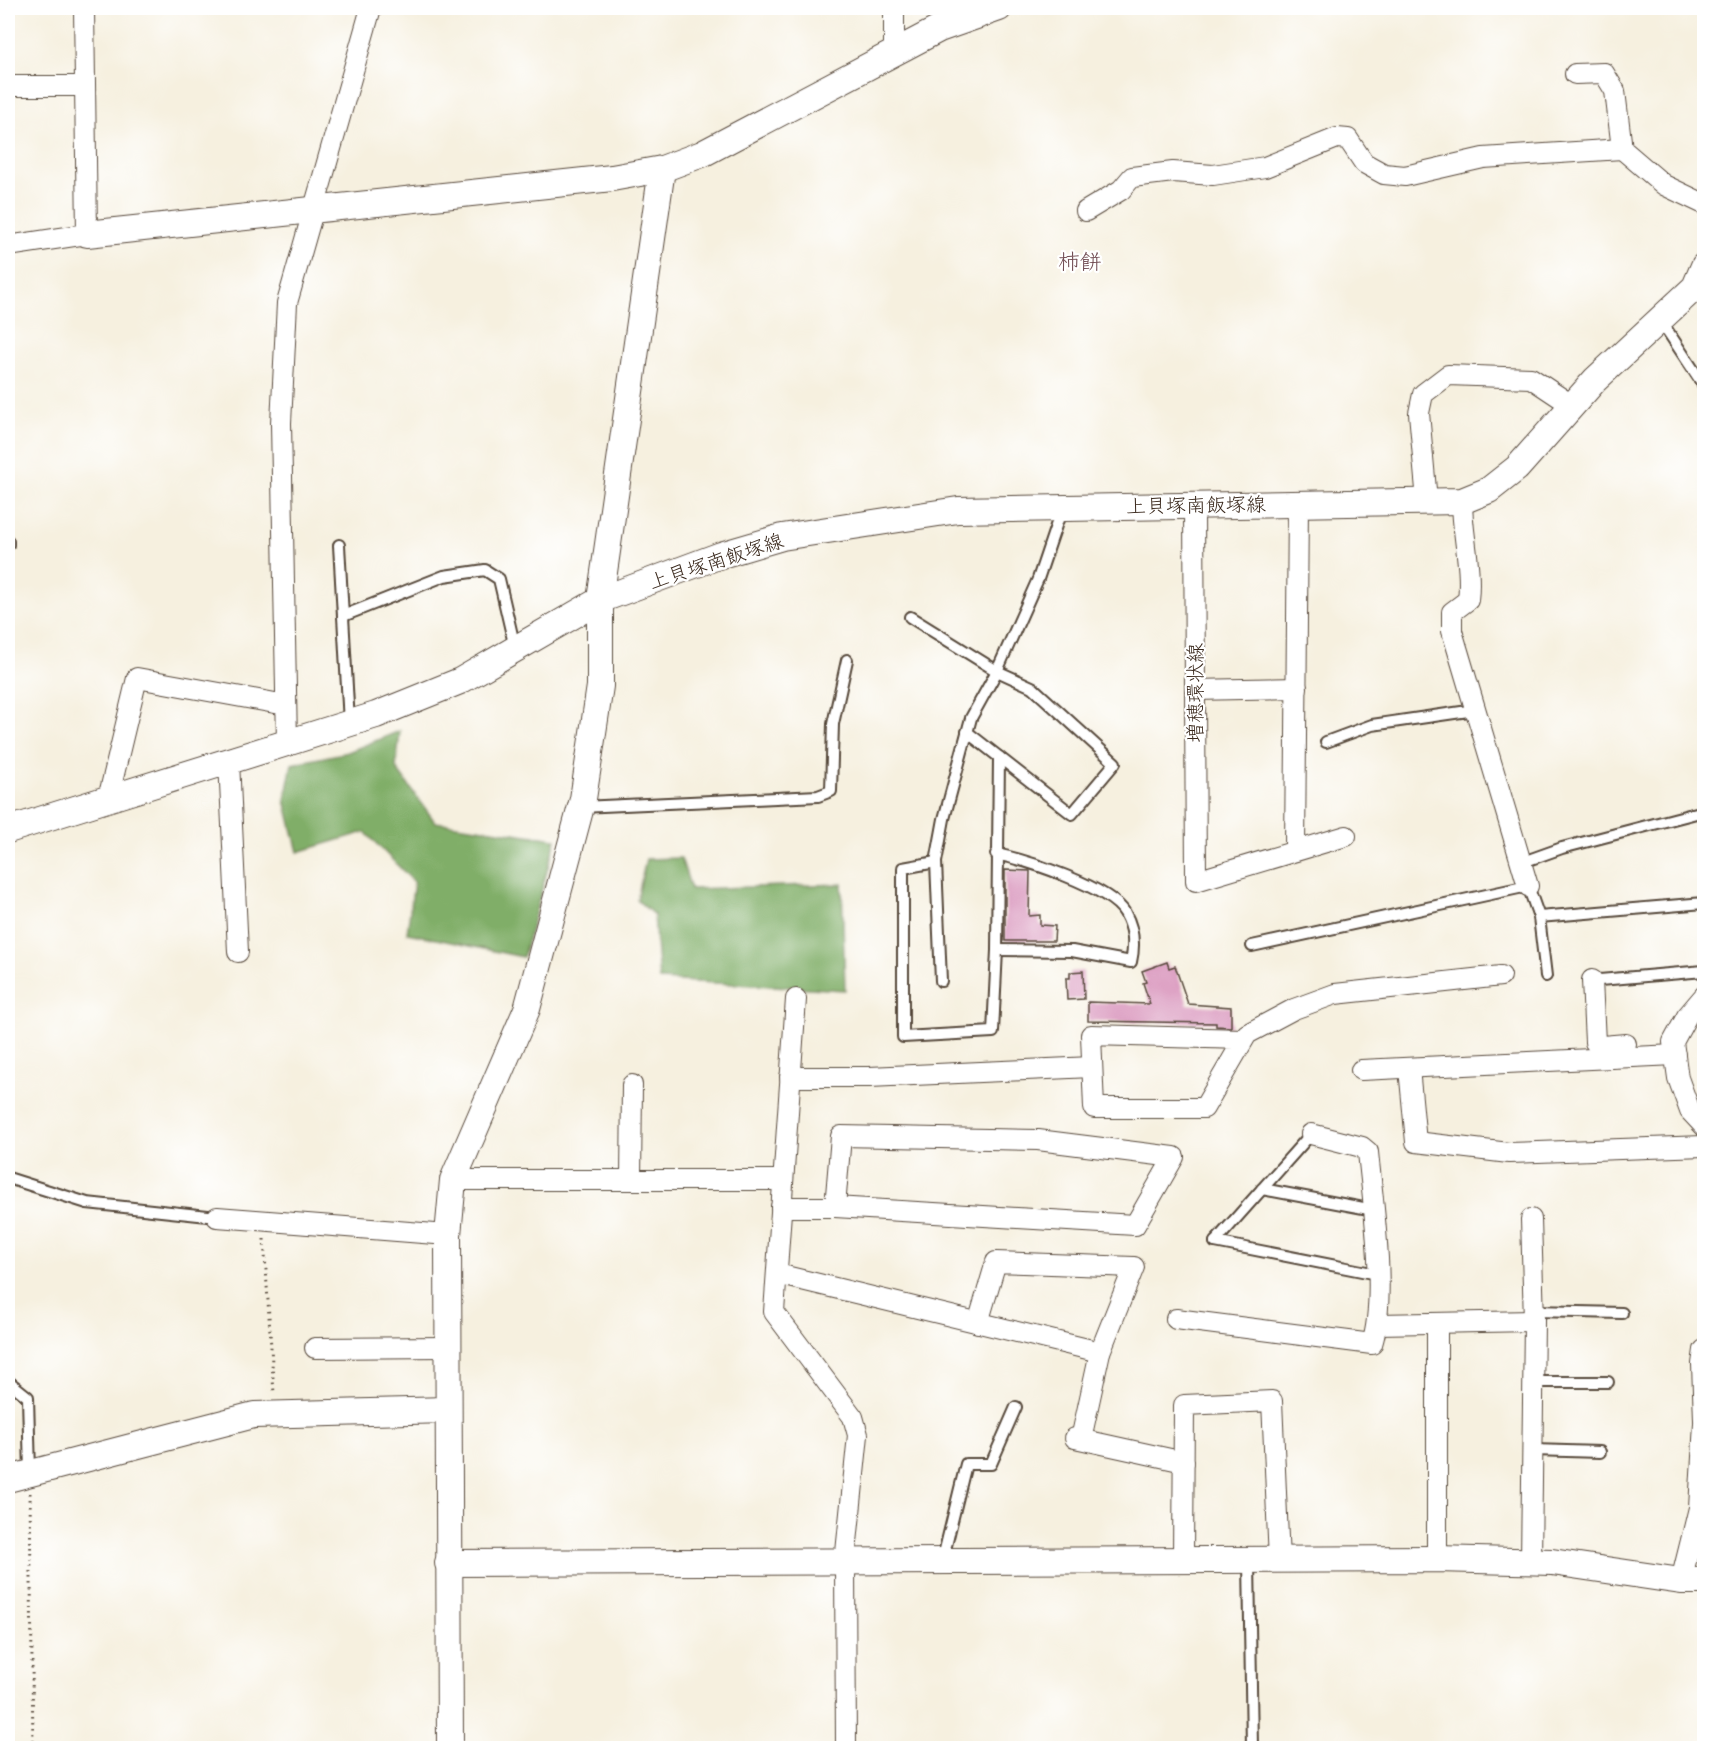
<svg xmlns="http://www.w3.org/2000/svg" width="1712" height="1756" font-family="Itim,'Klee One',sans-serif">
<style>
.forest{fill:#80ae67;stroke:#5e6c42;stroke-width:1.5}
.building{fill:#d58bb6}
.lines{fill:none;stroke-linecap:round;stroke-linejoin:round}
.service-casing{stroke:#57483b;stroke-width:14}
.minor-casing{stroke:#57483b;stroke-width:22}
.tertiary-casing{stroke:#57483b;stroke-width:28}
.path{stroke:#57483b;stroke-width:3;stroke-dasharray:1.5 4.5;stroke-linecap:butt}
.service{stroke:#fff;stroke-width:10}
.minor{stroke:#fff;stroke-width:20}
.tertiary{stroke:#fff;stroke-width:26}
.labels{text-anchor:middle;stroke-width:4.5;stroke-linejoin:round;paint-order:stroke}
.street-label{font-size:20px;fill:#3b2a1e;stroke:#fff}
.quarter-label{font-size:22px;fill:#714c53;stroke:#fff}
</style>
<rect width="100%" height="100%" fill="#fff"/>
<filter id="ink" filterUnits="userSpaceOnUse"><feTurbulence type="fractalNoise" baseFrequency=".0167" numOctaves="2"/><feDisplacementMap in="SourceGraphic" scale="12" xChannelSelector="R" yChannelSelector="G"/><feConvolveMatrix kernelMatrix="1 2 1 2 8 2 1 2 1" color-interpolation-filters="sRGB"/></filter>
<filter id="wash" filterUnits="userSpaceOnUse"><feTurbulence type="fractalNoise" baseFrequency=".008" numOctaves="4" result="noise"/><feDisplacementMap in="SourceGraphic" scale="24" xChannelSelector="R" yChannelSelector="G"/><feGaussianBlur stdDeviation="1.35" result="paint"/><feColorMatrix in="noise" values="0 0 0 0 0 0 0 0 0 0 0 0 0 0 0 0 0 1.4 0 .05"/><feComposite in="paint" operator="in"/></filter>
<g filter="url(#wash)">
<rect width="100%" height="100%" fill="#f6f0df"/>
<g class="forest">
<path d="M 400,731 L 396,768 L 435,822 L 556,839 L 523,957 L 407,933 L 414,882 L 365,832 L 298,852 L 285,800 L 292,764 L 348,752 Z"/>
<path d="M 681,858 L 691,889 L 842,884 L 845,990 L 659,980 L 654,915 L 637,900 L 646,859 Z"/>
</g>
<g id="blocks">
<g class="building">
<path d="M 1005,870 L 1030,871 L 1029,916 L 1040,915 L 1040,925 L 1055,926 L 1054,941 L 1005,941 Z"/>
<path d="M 1167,962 L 1169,968 L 1175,966 L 1188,1004 L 1231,1007 L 1231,1027 L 1216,1026 L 1216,1023 L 1088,1021 L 1088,1002 L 1150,1004 L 1143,983 L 1146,982 L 1142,971 Z"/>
<path d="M 1083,971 L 1084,999 L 1067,1000 L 1066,978 L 1070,978 L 1070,972 Z"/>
</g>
</g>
</g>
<g filter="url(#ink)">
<use href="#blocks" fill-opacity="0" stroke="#57483b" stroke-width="1.5"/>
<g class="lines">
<g class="service-casing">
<g id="service">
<path d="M 1661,321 L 1704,386"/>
<path d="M 8,545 L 8,541"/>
<path d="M 339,545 L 349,723"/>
<path d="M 343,616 L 444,576 L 485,570 L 499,579 L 515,648"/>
<path d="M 910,617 L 997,671 L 1032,687 L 1115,763 L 1072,814 L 967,732"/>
<path d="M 1326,742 L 1372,725 L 1475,710"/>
<path d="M 581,807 L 818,796 L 831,791 L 833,724 L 847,660"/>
<path d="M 996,854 C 1026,860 1110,887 1125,913 C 1134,929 1135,944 1131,962 L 1072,951 L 997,950"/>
<path d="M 936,862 L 903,868 L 903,1037 L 993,1032 L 997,950 L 999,757"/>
<path d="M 1520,863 L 1562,848 L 1704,811"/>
<path d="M 1539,917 L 1704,903"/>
<path d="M 1252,946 L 1528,886 L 1539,917 L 1546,976"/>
<path d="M 941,981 L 936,862 L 944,819 L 971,718 L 997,671 L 1038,579 L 1062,508"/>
<path d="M 1588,981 L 1704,971"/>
<path d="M 8,1178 L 87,1203 L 217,1217"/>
<path d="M 1262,1189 L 1374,1210"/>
<path d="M 1215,1242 L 1377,1274"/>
<path d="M 1215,1242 L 1311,1134"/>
<path d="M 1534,1311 L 1622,1313"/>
<path d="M 8,1381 L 28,1397 L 30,1473"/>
<path d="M 1534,1382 L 1608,1382"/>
<path d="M 1533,1450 L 1600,1452"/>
<path d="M 1249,1561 L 1252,1748"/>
<path d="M 942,1562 L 966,1464 L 991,1464 L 1016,1407"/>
</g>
</g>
<g class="minor-casing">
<g id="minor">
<path d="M 894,53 L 894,8"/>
<path d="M 1575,74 L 1604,73 L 1615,91 L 1622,149 L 1664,185 L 1704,204"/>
<path d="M 8,86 L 84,86"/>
<path d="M 1086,211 L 1121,190 L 1132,177 L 1173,172 L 1213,175 L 1265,167 L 1337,138 L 1348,139 L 1364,163 L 1384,174 L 1405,176 L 1483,158 L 1622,149"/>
<path d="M 8,246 L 87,234 L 84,8"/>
<path d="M 1427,501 L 1419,413 L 1423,394 L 1448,375 L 1531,378 L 1573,406"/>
<path d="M 1462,501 C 1462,534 1472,567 1468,600 L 1452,612 L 1452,631 L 1528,886"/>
<path d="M 1194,504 L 1196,881 L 1346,836"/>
<path d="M 1195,690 L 1297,688"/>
<path d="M 287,743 L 281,423 L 287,303 L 371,8"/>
<path d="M 229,761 L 238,952"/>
<path d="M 108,799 L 137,678 L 286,705"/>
<path d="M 1295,851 L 1298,503"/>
<path d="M 1592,980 L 1595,1042 L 1602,1046 L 1626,1044"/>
<path d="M 1704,996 L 1687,1016 L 1673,1042 L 1678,1078 L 1690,1111 L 1704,1126"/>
<path d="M 796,999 L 774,1312 L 853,1417 L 858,1435 L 845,1562 L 846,1748"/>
<path d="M 1244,1039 L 1091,1035 L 1094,1108 L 1204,1108 L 1247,1034 L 1294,1009 L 1335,994 L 1501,976"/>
<path d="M 1409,1068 L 1416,1142 L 1509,1153 L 1704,1146"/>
<path d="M 1361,1070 L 1675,1055"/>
<path d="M 790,1077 L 869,1077 L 1092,1067"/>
<path d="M 453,1180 L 783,1180"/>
<path d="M 631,1180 L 632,1085"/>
<path d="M 781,1207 L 835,1207 L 1135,1225 L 1174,1157 L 1038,1140 L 841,1136 L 835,1207"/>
<path d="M 217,1217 L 448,1235"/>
<path d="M 1531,1219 L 1534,1321 L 1531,1561"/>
<path d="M 777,1274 L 1100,1352"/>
<path d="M 1176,1319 L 1372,1344 C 1387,1296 1373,1204 1368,1152 L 1362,1147 L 1311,1134"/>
<path d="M 978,1323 L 996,1262 L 1134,1267 L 1100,1352 L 1081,1439"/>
<path d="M 1378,1324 L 1534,1321"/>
<path d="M 315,1348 L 448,1347"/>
<path d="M 1704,1350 L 1702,1364 L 1704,1420"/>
<path d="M 1075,1438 L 1184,1462"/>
<path d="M 1437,1559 L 1437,1323"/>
<path d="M 1183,1561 L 1184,1405 L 1272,1401 L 1279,1561"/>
<path d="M 1681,1581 L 1699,1508 L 1704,1423"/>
</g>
</g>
<g class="tertiary-casing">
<g id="tertiary">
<path d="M 87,234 L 612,178 L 662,169 L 702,154 L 939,29 L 999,8"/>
<path d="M 8,830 L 376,715 L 460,681 L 600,600 L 721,555 L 782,537 L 958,510 L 1462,501 L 1489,490 L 1517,468 L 1595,380 L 1695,287 L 1704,266"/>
<path d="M 8,1479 L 254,1415 L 448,1410"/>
<path d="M 448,1563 L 1437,1559 L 1552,1562 L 1681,1581 L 1704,1581"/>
<path d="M 450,1748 L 448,1235 L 453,1180 L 527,1009 L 583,799 L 600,686 L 600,600 L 662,169"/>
</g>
</g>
<g class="path">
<path d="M 264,1239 L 274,1394"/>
<path d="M 30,1493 L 33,1748"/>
</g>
<use href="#service" class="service"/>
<use href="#minor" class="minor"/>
<use href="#tertiary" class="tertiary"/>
</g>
</g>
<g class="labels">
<g class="street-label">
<text transform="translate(1196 505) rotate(-1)" y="7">上貝塚南飯塚線</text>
<text transform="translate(716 561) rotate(-18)" y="7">上貝塚南飯塚線</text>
<text transform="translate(1195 693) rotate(-90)" y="7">増穂環状線</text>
</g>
<g class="quarter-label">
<text x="1080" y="269">柿餅</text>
</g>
</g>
<rect width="1712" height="1756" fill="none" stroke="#fff" stroke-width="30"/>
</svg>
